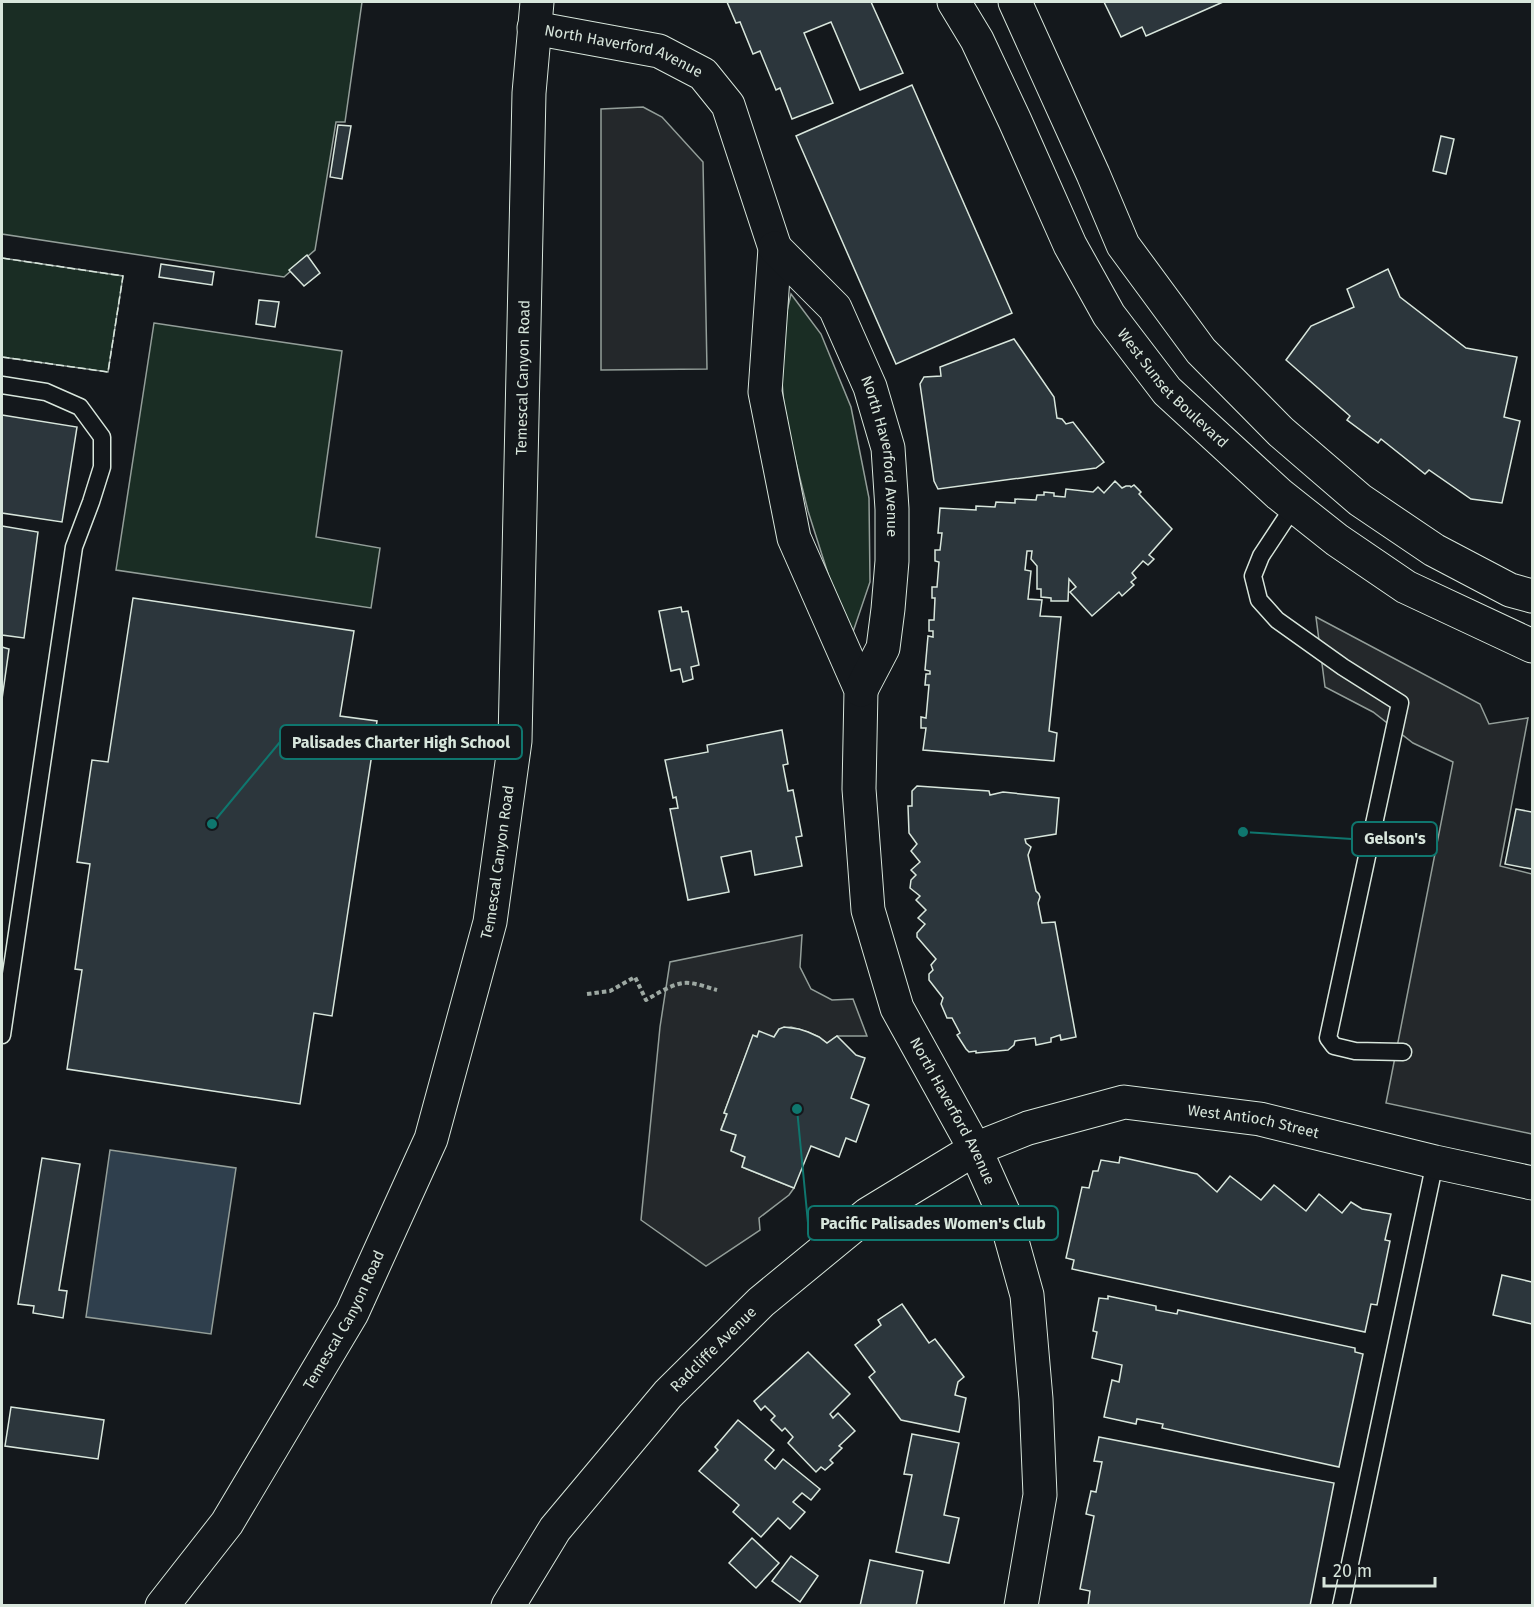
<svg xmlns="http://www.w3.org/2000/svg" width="1534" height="1607" font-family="'Fira Sans',sans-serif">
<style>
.green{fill:#1a2d24;stroke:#939e99;stroke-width:1.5}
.parking{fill:#24282b;stroke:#939e99;stroke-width:1.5}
.water{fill:#2f3f4d;stroke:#939e99;stroke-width:1.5}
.building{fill:#2c363c;stroke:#d8e6dc;stroke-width:1.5}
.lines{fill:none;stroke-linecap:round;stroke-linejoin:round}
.service-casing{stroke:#d8e6dc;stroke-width:19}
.minor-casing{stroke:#d8e6dc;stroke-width:35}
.secondary-casing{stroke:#d8e6dc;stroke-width:35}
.path{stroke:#9da8a2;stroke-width:4;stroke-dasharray:4.5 3;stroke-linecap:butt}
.service{stroke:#14181c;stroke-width:16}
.minor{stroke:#14181c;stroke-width:33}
.secondary{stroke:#14181c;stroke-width:33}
.fence{stroke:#d8e6dc;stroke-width:1.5;stroke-dasharray:8 3;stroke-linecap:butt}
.labels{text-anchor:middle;stroke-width:4.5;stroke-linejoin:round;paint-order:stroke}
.street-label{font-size:15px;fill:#d8e6dc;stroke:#14181c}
.leader{fill:none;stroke:#0f766e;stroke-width:2}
.callout-dot{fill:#0f766e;stroke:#14181c;stroke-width:2}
.callout{fill:#14181c;stroke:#0f766e;stroke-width:2}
.callout-label{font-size:16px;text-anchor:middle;font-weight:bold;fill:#d8e6dc}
</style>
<rect width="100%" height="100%" fill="#14181c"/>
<g class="green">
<path d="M 2,2 L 362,2 L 345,122 L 336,122 L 315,250 L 284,277 L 2,234 Z"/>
<path d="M 2,258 L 123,276 L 108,372 L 2,357 Z"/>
<path d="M 791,294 L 821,334 L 851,407 L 869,498 L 870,582 L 853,632 L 830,580 L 808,511 L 785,418 L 779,345 Z"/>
<path d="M 154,323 L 342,351 L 316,537 L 380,548 L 371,608 L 116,570 Z"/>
</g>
<g class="parking">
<path d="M 643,107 L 662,117 L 703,162 L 707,369 L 601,370 L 601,109 Z"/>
<path d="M 1316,617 L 1480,704 L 1489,724 L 1528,718 L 1500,866 L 1532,874 L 1532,1134 L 1386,1103 L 1453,762 L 1413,743 L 1373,712 L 1325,687 Z"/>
<path d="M 802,935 L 800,967 L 811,989 L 832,1000 L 853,999 L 867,1036 L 837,1036 L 827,1043 L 819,1037 L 808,1032 L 791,1027 L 779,1029 L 774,1037 L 753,1036 L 724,1113 L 727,1114 L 721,1129 L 736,1135 L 731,1150 L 745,1157 L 742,1167 L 794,1188 L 789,1195 L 759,1218 L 760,1230 L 706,1266 L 641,1220 L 660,1027 L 670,962 Z"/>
</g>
<path class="water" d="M 110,1150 L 236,1168 L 211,1334 L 86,1317 Z"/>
<g class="building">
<path d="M 727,2 L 871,2 L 903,73 L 860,90 L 831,22 L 804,33 L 833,103 L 792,119 L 780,88 L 776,90 L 760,51 L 753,54 L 740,22 L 736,23 Z"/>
<path d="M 1104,2 L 1223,2 L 1146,36 L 1142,27 L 1121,37 Z"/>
<path d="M 912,85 L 1012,313 L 896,364 L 796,136 Z"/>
<path d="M 338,125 L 351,126 L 342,179 L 330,177 Z"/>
<path d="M 1441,136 L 1454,139 L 1446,174 L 1433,171 Z"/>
<path d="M 307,255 L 320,273 L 304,286 L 289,270 Z"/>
<path d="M 161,264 L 214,272 L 212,285 L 159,277 Z"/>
<path d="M 1388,269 L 1400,297 L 1466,348 L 1517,357 L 1504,417 L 1520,421 L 1502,503 L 1471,499 L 1429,470 L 1425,474 L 1381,439 L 1378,443 L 1347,420 L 1350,416 L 1286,360 L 1311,326 L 1354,307 L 1347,289 Z"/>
<path d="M 259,300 L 279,302 L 275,327 L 256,324 Z"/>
<path d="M 1014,339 L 1054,397 L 1057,418 L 1062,419 L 1066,424 L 1073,422 L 1104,462 L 1096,468 L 938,489 L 934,481 L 920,384 L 924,377 L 941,376 L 940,367 Z"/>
<path d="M 2,415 L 77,427 L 62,522 L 2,513 Z"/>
<path d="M 1115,481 L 1122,488 L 1126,486 L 1130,486 L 1131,487 L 1134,485 L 1141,492 L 1139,494 L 1172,529 L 1149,555 L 1154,559 L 1148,565 L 1143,561 L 1132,573 L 1136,578 L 1131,582 L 1134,585 L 1122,596 L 1119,592 L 1092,616 L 1070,592 L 1076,587 L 1069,579 L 1068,601 L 1051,601 L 1051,598 L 1041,597 L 1041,589 L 1037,589 L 1037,566 L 1031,559 L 1032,551 L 1027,551 L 1025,570 L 1031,571 L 1028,599 L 1042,600 L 1040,616 L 1061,617 L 1049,731 L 1057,733 L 1054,761 L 923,750 L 926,728 L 921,728 L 921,717 L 926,718 L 929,685 L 925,685 L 926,674 L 930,674 L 930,671 L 925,670 L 928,636 L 933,637 L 933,631 L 929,631 L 929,620 L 934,620 L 935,598 L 932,598 L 932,587 L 937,587 L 939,562 L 935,561 L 935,550 L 940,550 L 942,533 L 938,533 L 940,508 L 976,510 L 976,506 L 995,507 L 996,502 L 1015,503 L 1015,499 L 1036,500 L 1037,495 L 1044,495 L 1044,492 L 1054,493 L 1054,496 L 1065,497 L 1066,489 L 1093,492 L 1098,487 L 1104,493 Z"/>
<path d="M 2,526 L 38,532 L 24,638 L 2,635 Z"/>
<path d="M 133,598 L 354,631 L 340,716 L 377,721 L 332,1016 L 314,1013 L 300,1104 L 67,1069 L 82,970 L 75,969 L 90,864 L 77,862 L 92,760 L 108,762 Z"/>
<path d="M 681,607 L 682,612 L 688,611 L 699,665 L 691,667 L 693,679 L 683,682 L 680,669 L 671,671 L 659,611 Z"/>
<path d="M 2,647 L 9,649 L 2,699 Z"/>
<path d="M 782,730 L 788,764 L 783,765 L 788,791 L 793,790 L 802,836 L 796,837 L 802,866 L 755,875 L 751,851 L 721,857 L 729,892 L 688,900 L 670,809 L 678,808 L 676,797 L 673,798 L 665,760 L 708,752 L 707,745 Z"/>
<path d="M 917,786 L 989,791 L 990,795 L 1003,792 L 1059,798 L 1056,834 L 1025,839 L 1026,843 L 1031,847 L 1028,855 L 1036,891 L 1039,894 L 1040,897 L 1038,903 L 1042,923 L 1055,922 L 1076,1037 L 1061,1040 L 1060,1035 L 1051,1038 L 1051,1042 L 1036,1045 L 1035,1038 L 1015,1041 L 1014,1045 L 1008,1050 L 976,1053 L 976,1051 L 969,1052 L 966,1049 L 957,1035 L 960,1033 L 952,1018 L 947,1018 L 941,1004 L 943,998 L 929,980 L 929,974 L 933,970 L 931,965 L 936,959 L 917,937 L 917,933 L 925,924 L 918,918 L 926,910 L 916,900 L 920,896 L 910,888 L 911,880 L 916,875 L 911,870 L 920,862 L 911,851 L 917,844 L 909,833 L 908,806 L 912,806 L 912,791 Z"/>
<path d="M 1516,809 L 1532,812 L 1532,869 L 1505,864 Z"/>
<path d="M 784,1027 L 799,1029 L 808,1032 L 819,1037 L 827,1043 L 837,1036 L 856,1055 L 865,1058 L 851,1098 L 869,1105 L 856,1142 L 846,1138 L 839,1157 L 811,1146 L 794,1188 L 742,1167 L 745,1157 L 731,1151 L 736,1135 L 721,1130 L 727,1114 L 724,1113 L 753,1035 L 757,1037 L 759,1031 L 774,1037 L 779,1029 Z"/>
<path d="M 1120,1157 L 1197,1174 L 1217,1192 L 1230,1176 L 1261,1200 L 1274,1185 L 1306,1211 L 1319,1194 L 1342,1213 L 1351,1202 L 1362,1209 L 1391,1214 L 1385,1240 L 1390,1241 L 1377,1305 L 1371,1304 L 1365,1332 L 1072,1269 L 1074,1260 L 1066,1258 L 1082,1187 L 1089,1188 L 1093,1171 L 1098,1171 L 1101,1160 L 1119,1163 Z"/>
<path d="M 42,1158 L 80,1164 L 59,1290 L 67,1291 L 63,1318 L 33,1313 L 34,1306 L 18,1304 Z"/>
<path d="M 1502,1275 L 1532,1282 L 1532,1324 L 1493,1315 Z"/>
<path d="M 1108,1296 L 1156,1306 L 1156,1310 L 1177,1314 L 1178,1310 L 1355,1348 L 1355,1352 L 1363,1354 L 1339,1467 L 1162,1428 L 1163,1424 L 1137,1419 L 1136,1424 L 1104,1417 L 1112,1380 L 1119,1382 L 1122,1365 L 1092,1358 L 1097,1332 L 1093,1331 L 1099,1298 L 1108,1299 Z"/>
<path d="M 902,1304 L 929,1343 L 935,1339 L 964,1377 L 958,1382 L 955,1395 L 966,1398 L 959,1432 L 901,1420 L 869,1377 L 875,1372 L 855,1345 L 881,1325 L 878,1320 Z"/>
<path d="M 808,1352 L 850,1394 L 830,1414 L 833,1418 L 838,1413 L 855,1431 L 839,1446 L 842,1448 L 830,1460 L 833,1463 L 825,1470 L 821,1467 L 816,1472 L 788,1443 L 793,1437 L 785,1428 L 782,1431 L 771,1420 L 775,1416 L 765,1406 L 761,1410 L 754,1401 Z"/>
<path d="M 11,1407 L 104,1420 L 98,1459 L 5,1446 Z"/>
<path d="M 738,1420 L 774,1450 L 765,1460 L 775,1469 L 783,1459 L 820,1489 L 811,1500 L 802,1493 L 793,1502 L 805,1512 L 790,1529 L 778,1518 L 761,1537 L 733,1512 L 739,1505 L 699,1471 L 718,1450 L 715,1447 Z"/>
<path d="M 912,1434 L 959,1443 L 944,1515 L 959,1518 L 949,1563 L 896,1552 L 912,1475 L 904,1474 Z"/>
<path d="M 1099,1437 L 1334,1483 L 1310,1606 L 1088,1606 L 1090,1591 L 1080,1589 L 1094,1516 L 1086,1514 L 1091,1491 L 1096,1492 L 1102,1462 L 1094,1461 Z"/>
<path d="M 752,1538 L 779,1563 L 756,1588 L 729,1563 Z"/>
<path d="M 791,1556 L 818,1576 L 800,1602 L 772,1581 Z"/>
<path d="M 870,1560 L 923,1571 L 916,1606 L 860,1606 Z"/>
</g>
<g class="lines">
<g class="service-casing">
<g id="service">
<path d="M 2,385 L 46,392 L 80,407 L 102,437 L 102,467 L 91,502 L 74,547 L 2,1035"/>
<path d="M 1294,506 L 1261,556 L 1253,576 L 1259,600 L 1277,620 L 1343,667 L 1400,703 L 1328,1038 L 1334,1046 L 1355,1051 L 1403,1052"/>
<path d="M 1341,1606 L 1435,1162"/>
</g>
</g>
<g class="minor-casing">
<g id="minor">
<path id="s1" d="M 534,28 L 659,51 L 703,74 L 728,105 L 775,248 L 765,392 L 794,538 L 861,690 L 859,789 L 868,910 L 897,1008 L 975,1149 L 1005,1216 L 1027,1295 L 1036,1399 L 1040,1495 L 1021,1606"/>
<path id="s2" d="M 775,248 L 835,308 L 870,387 L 888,448 L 892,509 L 892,561 L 888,609 L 883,648 L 861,690"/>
<path id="s3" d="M 508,1606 L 555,1529 L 668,1394 L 761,1302 L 868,1214 L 975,1149 L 1028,1128 L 1124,1102 L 1260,1119 L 1435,1162 L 1532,1183"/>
</g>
</g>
<g class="secondary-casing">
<g id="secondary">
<path id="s4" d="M 954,2 L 977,40 L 1015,121 L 1070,245 L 1109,315 L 1167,391 L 1279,494 L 1337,540 L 1406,587 L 1532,646"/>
<path d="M 1015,2 L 1093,174 L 1123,245 L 1201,351 L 1281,432 L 1360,500 L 1434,550 L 1510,590 L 1532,596"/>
<path id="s5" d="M 162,1606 L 227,1523 L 352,1313 L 431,1139 L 490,922 L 515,741 L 529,93 L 537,2"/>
</g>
</g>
<path class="path" d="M 587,994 L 610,991 L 635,977 L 646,1000 C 657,994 670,985 683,983 C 694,982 706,987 717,990"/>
<use href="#service" class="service"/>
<use href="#minor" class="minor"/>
<use href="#secondary" class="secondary"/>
<path class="fence" d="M 2,258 L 123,276 L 108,372 L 2,357"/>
</g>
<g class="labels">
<g class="street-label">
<text dy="5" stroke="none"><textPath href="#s1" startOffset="93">North Haverford Avenue</textPath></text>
<text dy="5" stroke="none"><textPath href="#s5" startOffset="1312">Temescal Canyon Road</textPath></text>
<text dy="5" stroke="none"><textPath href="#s4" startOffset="447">West Sunset Boulevard</textPath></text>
<text dy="5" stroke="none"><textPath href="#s2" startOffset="242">North Haverford Avenue</textPath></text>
<text dy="5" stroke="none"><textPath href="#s5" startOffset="826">Temescal Canyon Road</textPath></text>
<text dy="5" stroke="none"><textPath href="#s1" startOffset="1266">North Haverford Avenue</textPath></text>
<text dy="5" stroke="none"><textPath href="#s3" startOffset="948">West Antioch Street</textPath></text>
<text dy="5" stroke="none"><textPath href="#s5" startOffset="340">Temescal Canyon Road</textPath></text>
<text dy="5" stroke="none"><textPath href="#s3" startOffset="330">Radcliffe Avenue</textPath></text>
</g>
</g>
<path class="leader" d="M212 824L280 742M1243 832L1352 839M797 1109L808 1223"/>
<g class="callout-dot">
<circle cx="212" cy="824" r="6"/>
<circle cx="1243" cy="832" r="6"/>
<circle cx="797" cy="1109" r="6"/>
</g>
<g class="callout">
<rect x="280" y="725" width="242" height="34" rx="6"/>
<rect x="1352" y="822" width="85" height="34" rx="6"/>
<rect x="808" y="1206" width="250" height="34" rx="6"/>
</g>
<g class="callout-label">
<text x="401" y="748">Palisades Charter High School</text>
<text x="1395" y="844">Gelson's</text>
<text x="933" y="1229">Pacific Palisades Women's Club</text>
</g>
<rect width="1534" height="1607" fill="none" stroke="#d8e6dc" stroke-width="6"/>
<path d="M1324 1577v9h111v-9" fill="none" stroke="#d8e6dc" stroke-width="3"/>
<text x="1333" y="1577" font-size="18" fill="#d8e6dc" stroke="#14181c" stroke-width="4.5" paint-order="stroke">20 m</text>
</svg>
